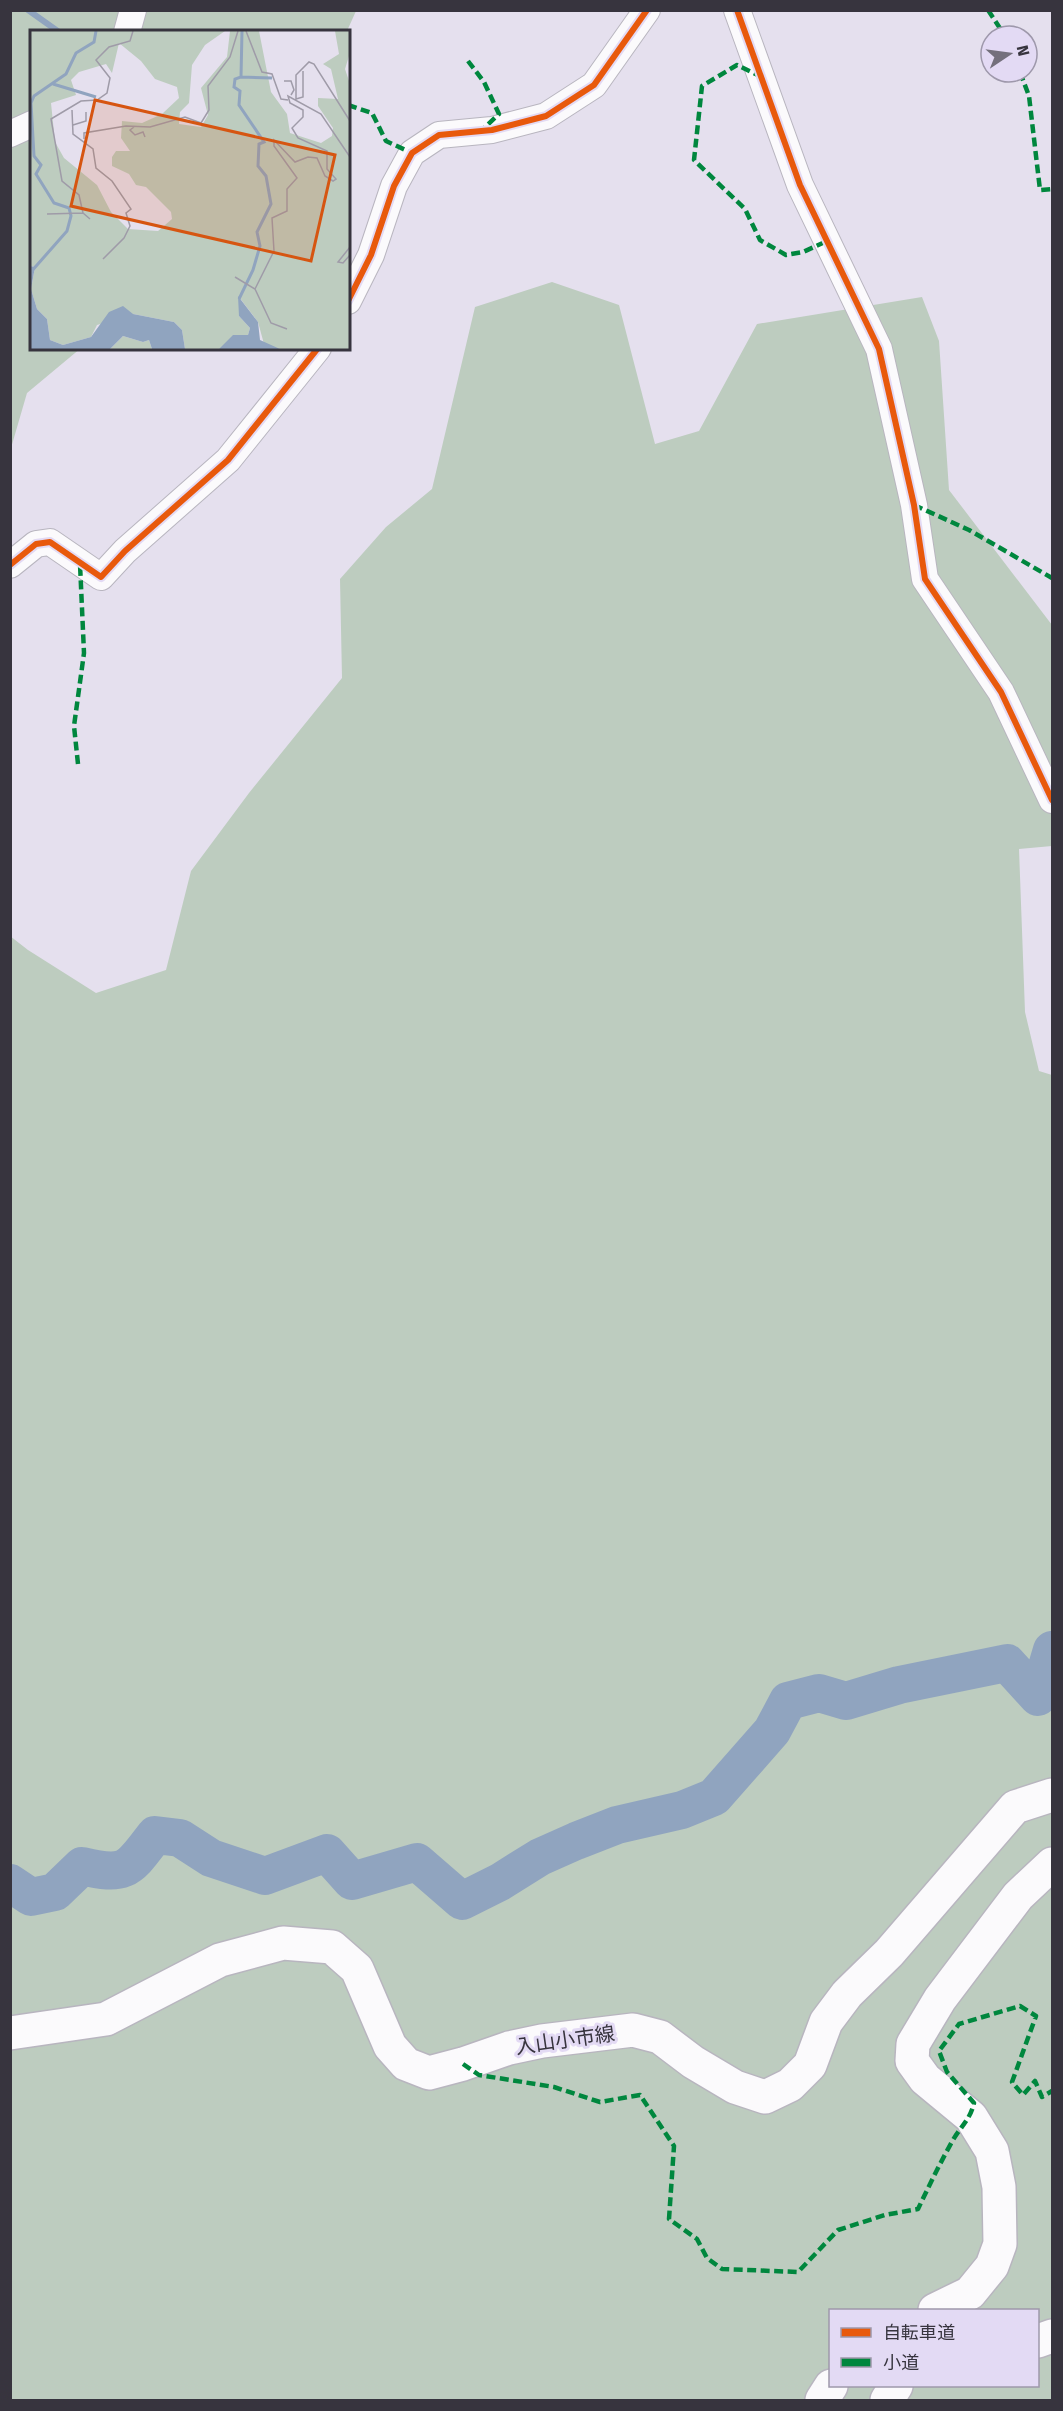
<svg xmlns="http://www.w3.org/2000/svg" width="1063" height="2411" font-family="'Fira Sans','Noto Sans JP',sans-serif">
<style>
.forest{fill:#bdccbf;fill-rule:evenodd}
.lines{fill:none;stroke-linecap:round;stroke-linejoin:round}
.stream{stroke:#90a4bf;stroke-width:6}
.river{stroke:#90a4bf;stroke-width:38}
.minor-casing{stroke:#b8b5bf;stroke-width:28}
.secondary-casing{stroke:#b8b5bf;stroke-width:36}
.minor{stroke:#fbfafc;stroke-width:26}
.secondary{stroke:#fbfafc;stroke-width:33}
.quiet{stroke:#00873e;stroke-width:4.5;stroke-dasharray:9 4.5;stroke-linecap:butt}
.cycleway-casing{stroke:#e3daf4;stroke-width:10}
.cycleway{stroke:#e8590c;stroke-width:6}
.labels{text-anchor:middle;stroke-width:6;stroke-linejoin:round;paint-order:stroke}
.street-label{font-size:20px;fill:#37343e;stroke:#e3daf4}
.inset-river{fill:none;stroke:#90a4bf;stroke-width:3}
.inset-road{fill:none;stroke:#9f9ba8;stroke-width:1.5}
.view{fill:#d65511;fill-opacity:0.15;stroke:#d65511;stroke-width:3}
.inset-edge{fill:none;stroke:#37343e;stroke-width:3}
</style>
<rect width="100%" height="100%" fill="#e5e0ee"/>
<g class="forest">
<path d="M 11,11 L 356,11 L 347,31 L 32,32 L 32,348 L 81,348 L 27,393 L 11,448 Z"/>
<path d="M 552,282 L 619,305 L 655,444 L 699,431 L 757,324 L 922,297 L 939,341 L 949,490 L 1052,625 L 1052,846 L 1019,849 L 1025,1012 L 1039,1071 L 1052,1075 L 1052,2400 L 11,2400 L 10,936 L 28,950 L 96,993 L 166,970 L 191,871 L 249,793 L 342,678 L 340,579 L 386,527 L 432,489 L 475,307 ZM 830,2310 L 1038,2310 L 1038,2386 L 830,2386 Z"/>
</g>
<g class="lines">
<path class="stream" d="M 28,10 L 59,32"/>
<path class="river" d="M 10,1883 L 31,1897 L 55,1892 L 82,1866 C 127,1877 129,1869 155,1835 L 180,1838 L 211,1858 L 265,1876 L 327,1853 L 352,1881 L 417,1862 L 462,1901 L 500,1882 L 540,1857 L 576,1841 L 617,1825 L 682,1810 L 714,1797 L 772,1731 L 788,1701 L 819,1693 L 846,1701 L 899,1685 L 1007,1663 L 1038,1697 L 1052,1650"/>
<g class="minor-casing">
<g id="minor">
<path d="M 737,10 L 800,185 L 879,349 L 914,505 L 925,579 L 1001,692 L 1052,800"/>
<path d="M 127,32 L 133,10"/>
<path d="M 10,134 L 32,124"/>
<path d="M 348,301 L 371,255 L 394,186 L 412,153 L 439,135 L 492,130 L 546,116 L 594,85 L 647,10"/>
<path d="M 10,565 L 36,544 L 50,542 L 101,577 L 125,551 L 228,460 L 318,348"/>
</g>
</g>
<g class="secondary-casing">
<g id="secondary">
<path d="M 10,2033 L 106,2019 L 220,1960 L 283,1943 L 332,1947 L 357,1969 L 390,2046 L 406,2064 L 429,2073 L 463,2064 L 509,2048 L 542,2041 L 633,2030 L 660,2037 L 693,2062 L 735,2087 L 765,2097 L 790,2085 L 810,2065 L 826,2022 L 847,1994 L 889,1953 L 1015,1807 L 1052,1795"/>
<path d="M 935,2310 L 970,2293 L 992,2266 L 1000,2244 L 999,2187 L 992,2151 L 971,2117 L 925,2079 L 912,2061 L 913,2044 L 940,1999 L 1018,1896 L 1052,1864"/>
<path d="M 1038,2341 L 1052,2336"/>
<path d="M 822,2400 L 831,2386"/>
<path d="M 887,2400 L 896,2386"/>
</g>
</g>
<use href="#minor" class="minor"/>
<use href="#secondary" class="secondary"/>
<g class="quiet">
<path d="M 988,10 L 1005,36"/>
<path d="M 468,61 L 484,82 L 499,114 L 481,131"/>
<path d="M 1020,72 L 1029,96 L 1040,190 L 1052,189"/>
<path d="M 762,77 L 737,65 L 702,86 L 694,160 L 745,209 L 760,240 L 786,255 L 803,252 L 827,241"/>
<path d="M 348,105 L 372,113 L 386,141 L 412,153"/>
<path d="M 914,505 L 969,530 L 1052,578"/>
<path d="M 78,764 L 74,726 L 84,653 L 80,564"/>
<path d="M 463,2064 L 479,2075 L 554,2087 L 600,2102 L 640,2095 L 674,2146 L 669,2219 L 697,2239 L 707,2258 L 722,2269 L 798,2272 L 838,2230 L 885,2215 L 918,2209 C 929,2186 940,2163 953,2140 C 961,2126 970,2120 974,2103 L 947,2072 L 939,2051 L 959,2024 L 1020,2006 L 1036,2016 L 1012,2082 L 1023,2095 L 1035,2081 L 1042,2097 L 1052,2091"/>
</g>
<g class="cycleway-casing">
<g id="cycleway">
<path d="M 737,10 L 800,185 L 879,349 L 914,505 L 925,579 L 1001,692 L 1052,800"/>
<path d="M 348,301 L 371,255 L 394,186 L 412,153 L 439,135 L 492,130 L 546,116 L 594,85 L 647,10"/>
<path d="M 10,565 L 36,544 L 50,542 L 101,577 L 125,551 L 228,460 L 318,348"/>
</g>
</g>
<use href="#cycleway" class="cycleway"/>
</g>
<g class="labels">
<g class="street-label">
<text transform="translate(565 2040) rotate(-8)" y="7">入山小市線</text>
</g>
</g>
<g transform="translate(30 30)">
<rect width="320" height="320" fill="#e5e0ee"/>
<path d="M 0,1 L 195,1 L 175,15 L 162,35 L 159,73 L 150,82 L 149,94 L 171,97 L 178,85 L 171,58 L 197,27 L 200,1 L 229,1 L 241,62 L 257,84 L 260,103 L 291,113 L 302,106 L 303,98 L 288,76 L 288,68 L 308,69 L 301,39 L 293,34 L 309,24 L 305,1 L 319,1 L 319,26 L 315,39 L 320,54 L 319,319 L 250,319 L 234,314 L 228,292 L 209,267 L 209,286 L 220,298 L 218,305 L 189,319 L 155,319 L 152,300 L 144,292 L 103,284 L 67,295 L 61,307 L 33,315 L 20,310 L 17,289 L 7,279 L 1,259 L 5,237 L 0,236 ZM 89,13 L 111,31 L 125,49 L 147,57 L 149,68 L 132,84 L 112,93 L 92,91 L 91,108 L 100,121 L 86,121 L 82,127 L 82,136 L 99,144 L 106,155 L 116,157 L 141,182 L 142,189 L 128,201 L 98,199 L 81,182 L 67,155 L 34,128 L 25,112 L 21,73 L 46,65 L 41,50 L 49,42 L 76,34 L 82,43 ZM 93,306 L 113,312 L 119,310 L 122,319 L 80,319 Z" fill="#bdccbf" fill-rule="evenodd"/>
<path d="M 0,236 L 5,237 L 1,259 L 7,279 L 17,289 L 20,310 L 33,315 L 61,307 L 79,282 L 93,276 L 103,284 L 144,292 L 152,300 L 155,319 L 122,319 L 119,310 L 113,312 L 93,306 L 80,319 L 0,319 ZM 208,266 L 228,292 L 230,310 L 250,319 L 189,319 L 203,305 L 218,305 L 220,298 L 209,286 Z" fill="#90a4bf"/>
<path class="inset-river" d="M 211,47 L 242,48M 23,54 L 66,67M 0,243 L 37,201 L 41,186 L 39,178 L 24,173 L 6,144 L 11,135 L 4,126 L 1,73 L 4,66 L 36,44 L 46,23 L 64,12 L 66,1M 209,269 L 223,240 L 230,216 L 227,202 L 241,174 L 236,146 L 228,136 L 229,114 L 234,112 L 209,75 L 210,61 L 204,57 L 205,49 L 211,47 L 212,1"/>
<path class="inset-road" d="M 216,1 L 232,42 L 242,44 L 251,69 L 258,70M 273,41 L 273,67 L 266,69 L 266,45 L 279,32 L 284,34 L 320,91M 254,51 L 261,51 L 264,60 L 261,65M 42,80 L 43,104 L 63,119 L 66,138 L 82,151 L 101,179 L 96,183 L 100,196 L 94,208 L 73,229M 43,95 L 56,91 L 56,82M 104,97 L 100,100 L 105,105 L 113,102 L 115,107M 54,109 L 54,103 L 96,96 L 120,97 L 155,87 L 171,93 L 179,80 L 178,56 L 200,27 L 208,1M 53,183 L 49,165 L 32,151 L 21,89 L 51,71 L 67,70 L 77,63 L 80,48 L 66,30 L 79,17 L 100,11 L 103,1M 17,184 L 53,183 L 60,189M 320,217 L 308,232 L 313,233 L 320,225M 205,247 L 225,259 L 241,293 L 257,299M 225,259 L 244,221 L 242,188 L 257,181 L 257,159 L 267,148 L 244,116 L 244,110 L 265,132 L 278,127 L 287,128 L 295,146 L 303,151 L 306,149 L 297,139 L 297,121 L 268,108 L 262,98 L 273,87 L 273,80 L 260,73 L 258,66 L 291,84 L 320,127"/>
<path class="view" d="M 65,70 L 305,125 L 281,231 L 41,176 Z"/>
<rect width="320" height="320" class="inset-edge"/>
</g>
<rect width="1063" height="2411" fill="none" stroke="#37343e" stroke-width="24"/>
<rect x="829" y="2309" width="210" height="78" fill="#e3daf4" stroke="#9e98ab" stroke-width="1.5"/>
<rect x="841" y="2328" width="30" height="9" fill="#e8590c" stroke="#9e98ab" stroke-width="1.5"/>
<text x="883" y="2339" font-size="18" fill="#37343e">自転車道</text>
<rect x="841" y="2358" width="30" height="9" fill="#00873e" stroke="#9e98ab" stroke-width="1.5"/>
<text x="883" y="2369" font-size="18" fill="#37343e">小道</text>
<g transform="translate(1009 54) rotate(77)"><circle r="28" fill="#e3daf4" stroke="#9e98ab" stroke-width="1.5"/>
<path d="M0-4.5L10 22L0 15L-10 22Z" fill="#74707c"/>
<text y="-9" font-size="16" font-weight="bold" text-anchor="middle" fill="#37343e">N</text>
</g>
</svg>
